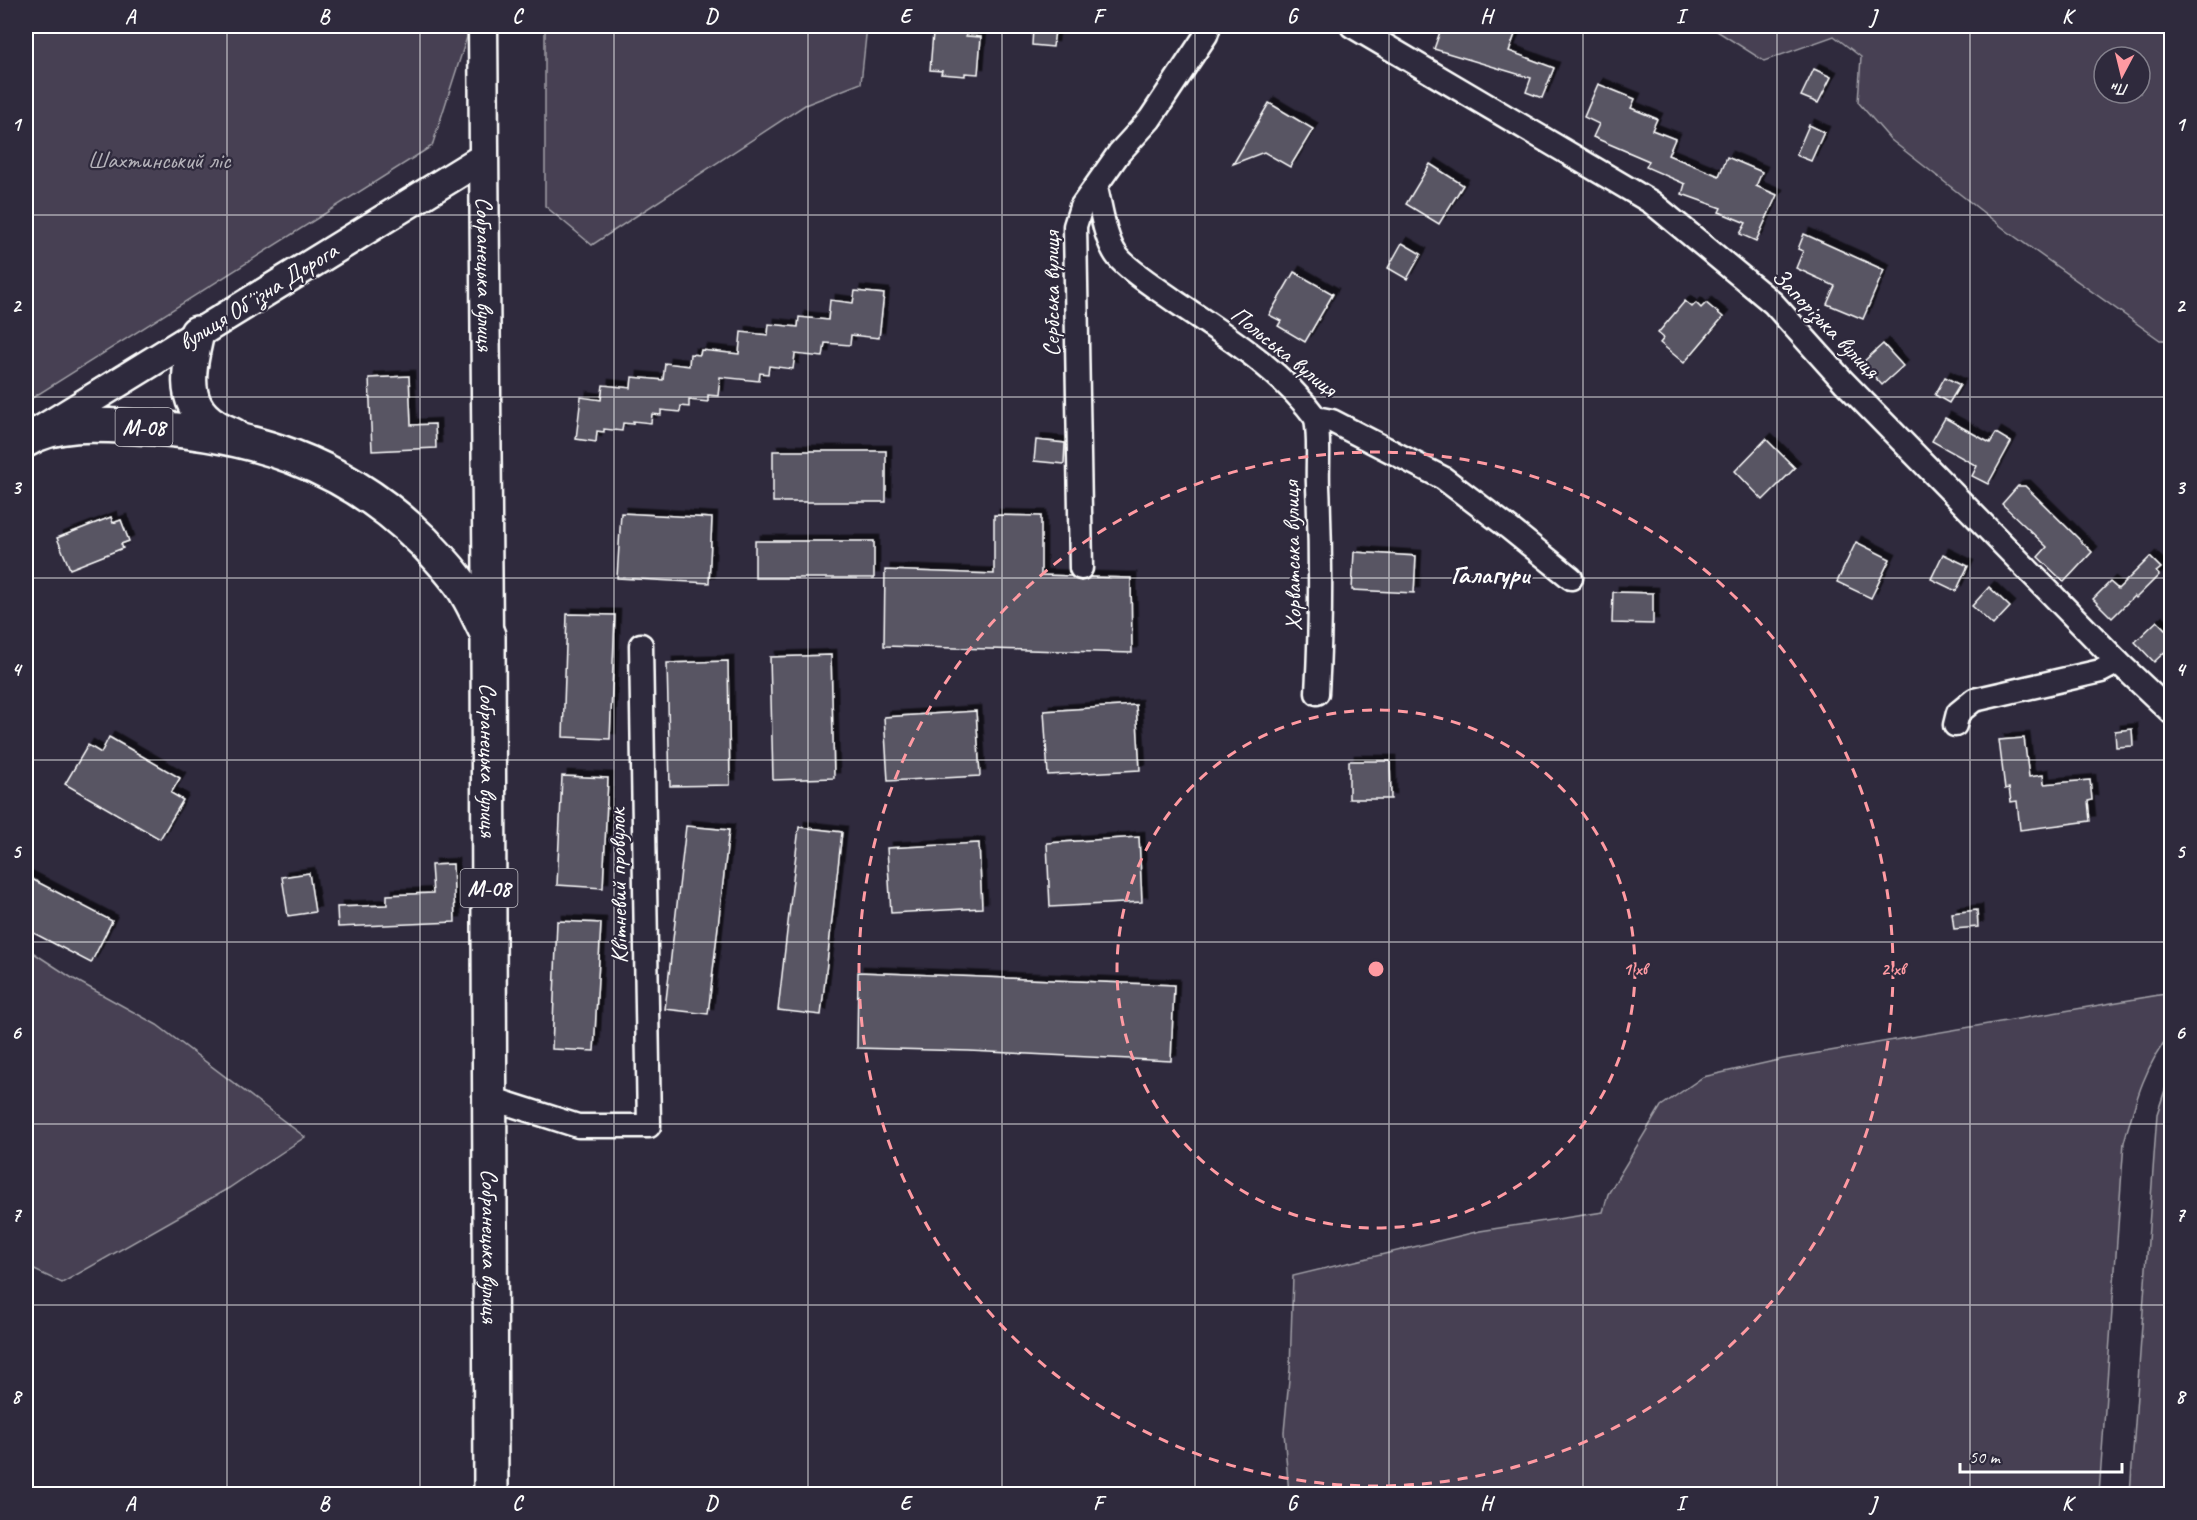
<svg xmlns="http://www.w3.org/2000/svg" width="2197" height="1520" font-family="Caveat,sans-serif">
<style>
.green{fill:#464152;stroke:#a2a0a8;stroke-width:1.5;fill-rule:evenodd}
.building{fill:#595564;stroke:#fff;stroke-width:1.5;filter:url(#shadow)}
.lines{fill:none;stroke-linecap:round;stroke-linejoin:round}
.minor-casing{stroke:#fff;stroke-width:27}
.major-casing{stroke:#fff;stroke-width:33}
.highway-casing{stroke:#fff;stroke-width:38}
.minor{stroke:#2f2a3d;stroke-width:22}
.major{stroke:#2f2a3d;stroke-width:28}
.highway{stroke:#2f2a3d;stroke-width:33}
.grid{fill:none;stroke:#fff;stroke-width:1.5;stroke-opacity:0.55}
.ring{fill:none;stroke:#ff9aa2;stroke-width:3;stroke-dasharray:10 8}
.labels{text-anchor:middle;stroke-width:4.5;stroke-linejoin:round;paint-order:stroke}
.shield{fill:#2f2a3d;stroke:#c1bfc5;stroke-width:1.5}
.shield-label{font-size:22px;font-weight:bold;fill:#fff}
.park-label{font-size:24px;fill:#b5b3ba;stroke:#2f2a3d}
.street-label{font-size:24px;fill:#fff;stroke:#2f2a3d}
.neighbourhood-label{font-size:26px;font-weight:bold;fill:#fff;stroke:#2f2a3d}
.centre{fill:#ff9aa2;stroke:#2f2a3d;stroke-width:3}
.ring-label{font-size:18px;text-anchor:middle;font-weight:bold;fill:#ff9aa2;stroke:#2f2a3d;stroke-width:4.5;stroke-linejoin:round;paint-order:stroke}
.neatline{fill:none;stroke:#fff;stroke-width:2}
.grid-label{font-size:20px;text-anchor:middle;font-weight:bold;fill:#fff}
</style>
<defs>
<filter id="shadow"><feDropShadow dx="5.5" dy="-5.5" stdDeviation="0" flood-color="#0009"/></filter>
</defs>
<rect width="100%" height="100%" fill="#2f2a3d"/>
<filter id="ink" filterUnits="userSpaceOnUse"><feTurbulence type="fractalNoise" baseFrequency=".0167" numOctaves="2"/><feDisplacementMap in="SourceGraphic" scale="12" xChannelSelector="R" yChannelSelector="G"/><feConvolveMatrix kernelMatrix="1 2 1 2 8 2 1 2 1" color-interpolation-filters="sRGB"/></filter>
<g filter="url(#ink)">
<g class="green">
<path d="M 26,26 L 467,26 L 467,37 L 432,146 L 26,402 Z"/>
<path d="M 545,26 L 867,26 L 861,83 L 805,105 L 592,245 L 545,206 Z"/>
<path d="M 1709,26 L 2171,26 L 2171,340 L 2160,340 L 2007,231 L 1891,140 L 1858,102 L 1861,57 L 1834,36 L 1764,61 ZM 2104,57 L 2140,57 L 2140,93 L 2104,93 Z"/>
<path d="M 26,948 L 72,978 L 157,1025 L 305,1137 L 229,1188 L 62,1283 L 26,1266 Z"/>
<path d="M 2171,993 L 2171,1033 C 2145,1065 2135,1103 2124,1142 L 2099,1494 L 1289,1494 L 1284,1432 L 1290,1369 L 1293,1276 L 1480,1231 L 1603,1212 L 1608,1194 L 1661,1106 L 1703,1077 L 1783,1059 Z"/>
<path d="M 2171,1072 L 2171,1494 L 2130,1494 L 2157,1114 Z"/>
</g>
<g class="building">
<path d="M 1442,26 L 1518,26 L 1509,51 L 1554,68 L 1542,98 L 1526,92 L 1531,78 L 1434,49 Z"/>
<path d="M 1033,28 L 1055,30 L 1053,47 L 1032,45 Z"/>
<path d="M 945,31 L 966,33 L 966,36 L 981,37 L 978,74 L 965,73 L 965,76 L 941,74 L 942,71 L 930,70 L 933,33 L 945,34 Z"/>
<path d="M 1814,69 L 1831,77 L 1818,103 L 1801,96 Z"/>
<path d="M 1598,84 L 1635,99 L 1631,108 L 1657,119 L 1652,130 L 1675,139 L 1668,155 L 1719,176 L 1727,157 L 1762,172 L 1756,186 L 1777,195 L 1756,241 L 1740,234 L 1746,223 L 1719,212 L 1721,208 L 1682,194 L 1685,184 L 1646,167 L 1649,161 L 1593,137 L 1599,124 L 1584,117 Z"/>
<path d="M 1269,103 L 1313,129 L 1290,167 L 1264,152 L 1233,164 Z"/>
<path d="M 1809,125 L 1824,132 L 1811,161 L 1796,155 Z"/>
<path d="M 1430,164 L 1463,185 L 1439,224 L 1406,204 Z"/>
<path d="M 1804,234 L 1884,270 L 1863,319 L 1827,304 L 1835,286 L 1796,268 L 1803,251 L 1798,249 Z"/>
<path d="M 1402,243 L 1421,254 L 1407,279 L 1388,268 Z"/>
<path d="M 1294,272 L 1333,294 L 1305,342 L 1278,326 L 1281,321 L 1269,315 Z"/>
<path d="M 855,291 L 884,294 L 879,338 L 851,335 L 850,345 L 825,343 L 823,357 L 795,354 L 793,369 L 769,366 L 768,374 L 760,373 L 759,381 L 720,377 L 718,396 L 708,395 L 708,402 L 689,400 L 689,407 L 681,406 L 680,412 L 661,410 L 661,415 L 652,414 L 651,423 L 633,421 L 633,424 L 623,423 L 622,431 L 604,429 L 604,432 L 597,431 L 596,442 L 576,439 L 581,397 L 601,400 L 603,385 L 631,388 L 632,377 L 663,380 L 665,363 L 689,366 L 690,354 L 700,355 L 701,350 L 739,354 L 741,332 L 768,335 L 769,324 L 798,327 L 799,317 L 828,320 L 830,300 L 853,303 Z"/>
<path d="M 1685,301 L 1692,307 L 1696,303 L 1701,308 L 1706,303 L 1723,317 L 1684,363 L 1660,343 L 1664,338 L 1658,333 Z"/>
<path d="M 1883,344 L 1903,366 L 1882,385 L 1862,363 Z"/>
<path d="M 409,376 L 411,425 L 435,424 L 436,448 L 372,451 L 369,378 Z"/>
<path d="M 1945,377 L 1960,385 L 1949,403 L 1935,395 Z"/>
<path d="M 1945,418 L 1990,443 L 1996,433 L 2011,442 L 1988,484 L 1972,476 L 1977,466 L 1932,441 Z"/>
<path d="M 1766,439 L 1795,468 L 1763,500 L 1735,471 Z"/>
<path d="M 1036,440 L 1065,443 L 1064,464 L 1034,461 Z"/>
<rect x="773" y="451" width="113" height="51"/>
<path d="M 2018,486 L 2025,486 L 2092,552 L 2064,582 L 2038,557 L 2047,547 L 2002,504 Z"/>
<path d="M 621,513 L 712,518 L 709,583 L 617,578 Z"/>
<path d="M 994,515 L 1041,516 L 1041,575 L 1071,576 L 1081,581 L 1090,577 L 1131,578 L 1132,653 L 884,646 L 885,570 L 994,574 Z"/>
<path d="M 111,517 L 113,523 L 121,520 L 129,541 L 121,544 L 123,548 L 70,569 L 57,538 Z"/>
<rect x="755" y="541" width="119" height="37"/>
<path d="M 1856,542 L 1890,559 L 1871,598 L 1837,582 Z"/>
<path d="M 1354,552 L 1416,556 L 1414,593 L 1352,590 Z"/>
<path d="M 1943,554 L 1968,566 L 1956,591 L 1931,579 Z"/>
<path d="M 2150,557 L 2161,568 L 2156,572 L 2159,575 L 2136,598 L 2134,596 L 2112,618 L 2093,599 L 2110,582 L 2118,589 Z"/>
<path d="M 1989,587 L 2010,607 L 1993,625 L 1972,606 Z"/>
<path d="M 1613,592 L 1653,593 L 1653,624 L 1612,623 Z"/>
<path d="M 567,614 L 615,615 L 610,739 L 563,737 Z"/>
<path d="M 2157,621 L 2172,636 L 2172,645 L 2154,662 L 2135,642 Z"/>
<path d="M 831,655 L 834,778 L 773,780 L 770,657 Z"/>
<path d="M 728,661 L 730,785 L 670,786 L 667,663 Z"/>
<path d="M 1136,705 L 1140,770 L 1048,775 L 1044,711 Z"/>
<path d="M 976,711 L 980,776 L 888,781 L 884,717 Z"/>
<path d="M 2132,729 L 2133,746 L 2116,747 L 2115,731 Z"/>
<path d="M 109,737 L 180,778 L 171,793 L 183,800 L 160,839 L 65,784 L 88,745 L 101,753 Z"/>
<path d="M 2024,738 L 2029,777 L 2043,775 L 2044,784 L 2090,780 L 2092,800 L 2088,801 L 2090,821 L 2020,830 L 2017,801 L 2011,802 L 2009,788 L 2005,789 L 1999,740 Z"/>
<path d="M 1349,761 L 1390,761 L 1391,799 L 1349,799 Z"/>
<path d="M 562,776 L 608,778 L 603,888 L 557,885 Z"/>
<path d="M 686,826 L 729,830 L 708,1014 L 665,1009 Z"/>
<path d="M 799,827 L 842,832 L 821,1015 L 778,1010 Z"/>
<path d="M 1139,837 L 1142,902 L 1050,907 L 1047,843 Z"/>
<path d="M 979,843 L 982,908 L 891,913 L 887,848 Z"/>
<path d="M 453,864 L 455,922 L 338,927 L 337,907 L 387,905 L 387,895 L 433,893 L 431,865 Z"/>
<path d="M 309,873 L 315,912 L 288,916 L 282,877 Z"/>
<path d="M 26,876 L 112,921 L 91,963 L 26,929 Z"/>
<path d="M 1977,910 L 1978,927 L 1954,929 L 1952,913 Z"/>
<path d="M 557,921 L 601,923 L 594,1051 L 552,1049 Z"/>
<path d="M 858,972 L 1174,985 L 1171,1061 L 969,1051 L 857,1048 Z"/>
</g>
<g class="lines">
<g class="minor-casing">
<g id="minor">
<path d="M 1352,26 L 1651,202 L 1773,303 L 1844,382 L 2118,662 L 2172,713"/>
<path d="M 1096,188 C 1101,208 1105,241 1118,257 C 1129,271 1161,291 1176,302 C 1226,336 1279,368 1316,418 L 1332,421 L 1443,478 L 1509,528 L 1571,578"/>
<path d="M 1316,418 C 1320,442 1317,463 1318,486 C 1321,556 1321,624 1317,693"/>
<path d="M 1081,568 L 1075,226 L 1081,207 L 1119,153 L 1150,119 L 1206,35 L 1209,26"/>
<path d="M 1955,725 L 1958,713 L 1974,700 L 2101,671 L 2118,662"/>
<path d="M 490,1098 L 578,1126 L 649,1126 L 641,645"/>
</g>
</g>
<g class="major-casing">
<g id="major">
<path id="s1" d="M 483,26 L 488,635"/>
<path d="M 43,429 L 483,158"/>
</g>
</g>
<g class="highway-casing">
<g id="highway">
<path d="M 197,333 C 186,379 180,415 233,435"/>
<path id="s2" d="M 26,440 C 57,421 101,425 136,427 C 248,432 344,462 424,542 C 439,558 456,575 467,594 C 475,607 481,622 488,635 L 491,1494"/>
</g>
</g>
<use href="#minor" class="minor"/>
<use href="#major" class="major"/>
<use href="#highway" class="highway"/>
</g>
</g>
<path class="grid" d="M 227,26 L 227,1494M 420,26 L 420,1494M 614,26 L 614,1494M 808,26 L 808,1494M 1002,26 L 1002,1494M 1195,26 L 1195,1494M 1389,26 L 1389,1494M 1583,26 L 1583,1494M 1777,26 L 1777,1494M 1970,26 L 1970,1494M 26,215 L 2172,215M 26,397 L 2172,397M 26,578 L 2172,578M 26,760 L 2172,760M 26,942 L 2172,942M 26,1124 L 2172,1124M 26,1305 L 2172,1305"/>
<g class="ring">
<circle cx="1376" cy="969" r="259"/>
<circle cx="1376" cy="969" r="517"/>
</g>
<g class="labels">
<g class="shield">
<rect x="115.5" y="408" width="57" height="38" rx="4.5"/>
<rect x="460.5" y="869" width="57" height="38" rx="4.5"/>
</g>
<g class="shield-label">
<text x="144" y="435">М-08</text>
<text x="489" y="896">М-08</text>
</g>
<g class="park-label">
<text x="159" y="168">Шахтинський ліс</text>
</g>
<g class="street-label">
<text dy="8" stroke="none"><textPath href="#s1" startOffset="248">Собранецька вулиця</textPath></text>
<text transform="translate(1051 294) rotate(-90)" y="8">Сербська вулиця</text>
<text transform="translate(258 296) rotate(-32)" y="8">вулиця Обʼїзна Дорога</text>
<text transform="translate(1826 323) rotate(46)" y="8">Запорізька вулиця</text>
<text transform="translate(1284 351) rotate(39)" y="8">Польська вулиця</text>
<text transform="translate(1292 556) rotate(-91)" y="8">Хорватська вулиця</text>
<text dy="8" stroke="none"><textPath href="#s2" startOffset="669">Собранецька вулиця</textPath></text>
<text transform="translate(618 886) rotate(-91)" y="8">Квітневий провулок</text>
<text dy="8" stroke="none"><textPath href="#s2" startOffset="1155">Собранецька вулиця</textPath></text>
</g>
<g class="neighbourhood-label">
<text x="1490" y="583">Галагури</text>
</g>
</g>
<circle cx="1376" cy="969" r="9" class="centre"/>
<g class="ring-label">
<text x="1635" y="975">1 хв</text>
<text x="1893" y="975">2 хв</text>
</g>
<rect width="2197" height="1520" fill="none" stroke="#2f2a3d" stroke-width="66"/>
<g transform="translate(2122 75) rotate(187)"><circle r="28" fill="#2f2a3d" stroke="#827f8b" stroke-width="1.5"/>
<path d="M0-4.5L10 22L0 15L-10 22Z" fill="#ff9aa2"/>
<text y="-9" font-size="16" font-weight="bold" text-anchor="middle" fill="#ffffff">Пн</text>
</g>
<path d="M1960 1463v9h162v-9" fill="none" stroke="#ffffff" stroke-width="3"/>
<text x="1969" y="1463" font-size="18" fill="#ffffff" stroke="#2f2a3d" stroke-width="4.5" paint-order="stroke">50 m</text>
<rect x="33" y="33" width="2131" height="1454" class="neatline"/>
<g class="grid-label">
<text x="130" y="23">A</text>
<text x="324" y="23">B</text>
<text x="517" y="23">C</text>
<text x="711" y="23">D</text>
<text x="905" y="23">E</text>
<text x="1098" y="23">F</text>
<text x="1292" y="23">G</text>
<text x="1486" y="23">H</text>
<text x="1680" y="23">I</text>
<text x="1873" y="23">J</text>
<text x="2067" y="23">K</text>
<text x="16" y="131">1</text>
<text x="2180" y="131">1</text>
<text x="16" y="312">2</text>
<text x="2180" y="312">2</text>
<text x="16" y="494">3</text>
<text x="2180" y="494">3</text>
<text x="16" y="676">4</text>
<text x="2180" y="676">4</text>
<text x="16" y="858">5</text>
<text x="2180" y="858">5</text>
<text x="16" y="1039">6</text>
<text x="2180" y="1039">6</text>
<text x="16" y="1221">7</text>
<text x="2180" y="1221">7</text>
<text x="16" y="1403">8</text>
<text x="2180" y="1403">8</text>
<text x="130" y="1510">A</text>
<text x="324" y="1510">B</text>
<text x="517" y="1510">C</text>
<text x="711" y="1510">D</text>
<text x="905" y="1510">E</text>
<text x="1098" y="1510">F</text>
<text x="1292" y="1510">G</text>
<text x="1486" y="1510">H</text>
<text x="1680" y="1510">I</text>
<text x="1873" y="1510">J</text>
<text x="2067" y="1510">K</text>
</g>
</svg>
